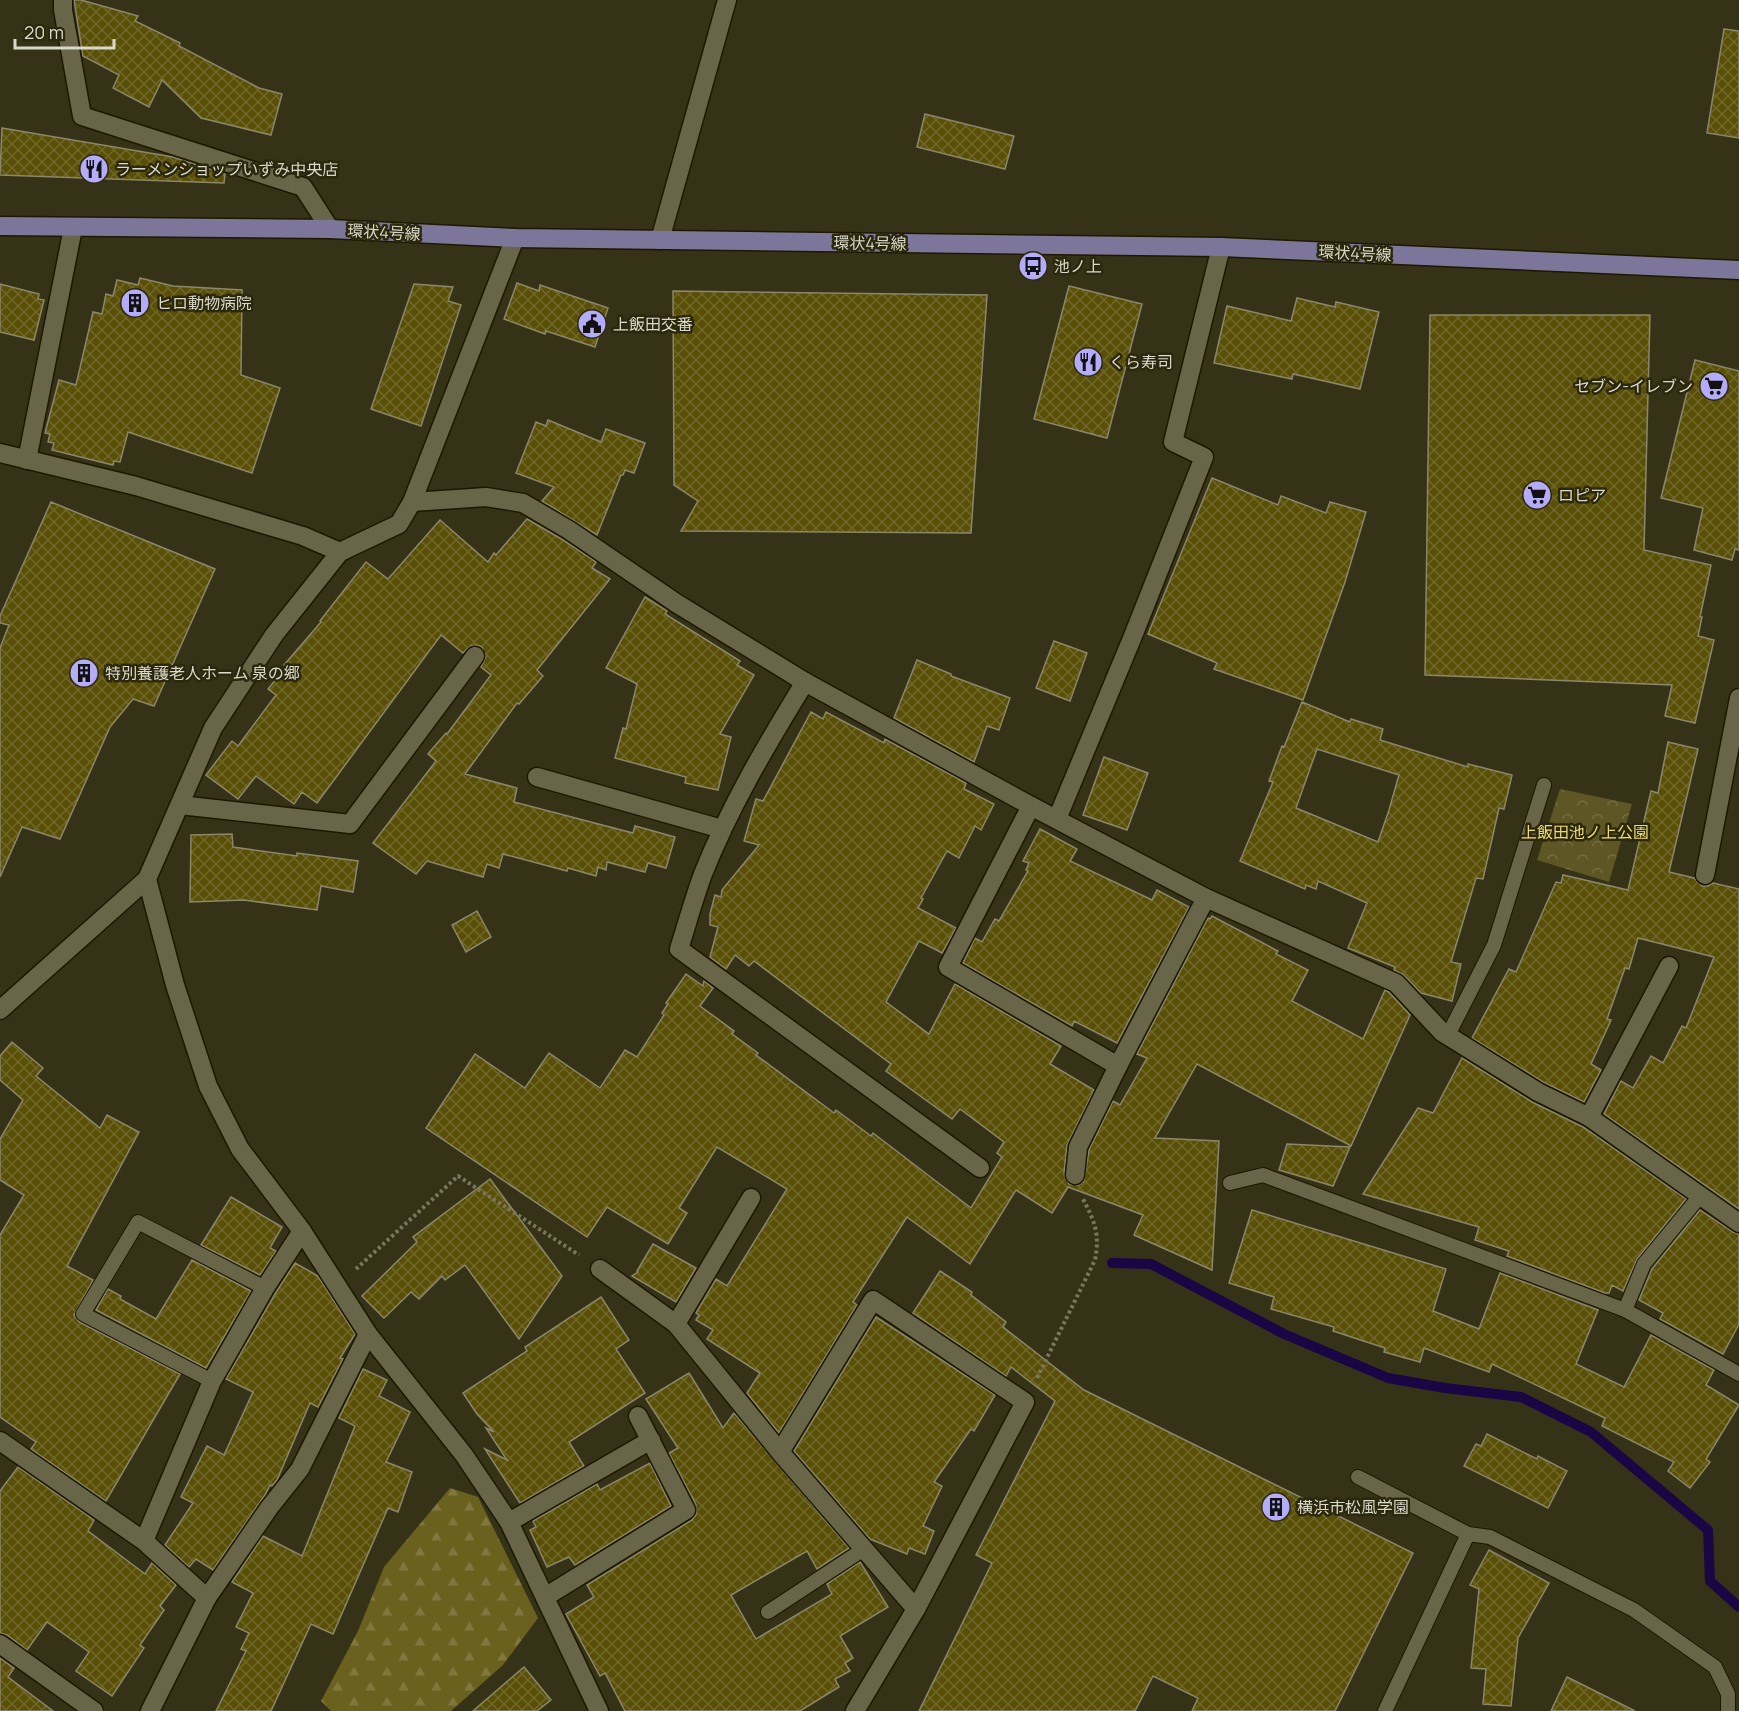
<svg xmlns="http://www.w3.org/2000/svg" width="1739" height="1711" font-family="Manrope,'Noto Sans JP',sans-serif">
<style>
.forest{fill:url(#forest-firs)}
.park{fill:url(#park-crowns)}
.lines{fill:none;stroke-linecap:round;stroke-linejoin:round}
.stream{stroke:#1a0645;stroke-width:10}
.building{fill:url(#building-cross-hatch);stroke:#8b876a;stroke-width:1.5;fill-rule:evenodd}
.lane-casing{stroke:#1d1901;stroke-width:16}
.street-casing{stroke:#1d1901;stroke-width:21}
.primary-casing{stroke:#1d1901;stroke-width:21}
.path{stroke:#7a7761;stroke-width:4;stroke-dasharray:3 3;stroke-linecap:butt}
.lane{stroke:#696549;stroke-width:14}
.street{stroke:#696549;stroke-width:18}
.primary{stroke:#7d769b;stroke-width:18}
.labels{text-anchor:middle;stroke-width:5;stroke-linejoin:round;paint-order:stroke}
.poi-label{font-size:16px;fill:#dad8c9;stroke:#2c280d;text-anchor:start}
.street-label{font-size:16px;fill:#dad8c9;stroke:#2c280d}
.park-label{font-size:16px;fill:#eddc69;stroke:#2c280d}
</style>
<defs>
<pattern id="forest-firs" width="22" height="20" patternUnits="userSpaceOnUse" patternTransform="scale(1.5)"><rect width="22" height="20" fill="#6a611f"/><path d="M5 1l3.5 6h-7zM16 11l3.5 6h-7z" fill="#7f773e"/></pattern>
<pattern id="park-crowns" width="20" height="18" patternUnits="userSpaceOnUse" patternTransform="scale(1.5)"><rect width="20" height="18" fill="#5e5624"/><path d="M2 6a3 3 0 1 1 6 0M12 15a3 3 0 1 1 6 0" fill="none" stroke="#746e42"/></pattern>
<pattern id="building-cross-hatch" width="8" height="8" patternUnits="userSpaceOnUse" patternTransform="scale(1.5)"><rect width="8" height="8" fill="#594f07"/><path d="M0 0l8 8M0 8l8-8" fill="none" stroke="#70682a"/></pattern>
</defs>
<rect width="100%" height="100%" fill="#363217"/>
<path class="forest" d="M 450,1488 L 478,1497 L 538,1618 L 503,1665 L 451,1711 L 331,1711 L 321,1701 L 358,1631 L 384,1567 Z"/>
<path class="park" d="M 1560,789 L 1632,804 L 1609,882 L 1537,860 Z"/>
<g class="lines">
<path class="stream" d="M 1112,1263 L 1151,1264 L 1284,1334 L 1388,1378 L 1445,1388 L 1521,1397 L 1591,1432 L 1708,1530 L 1710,1581 L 1739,1607"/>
</g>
<g class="building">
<path d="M 74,0 L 81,0 L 138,16 L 135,21 L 180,43 L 179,46 L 259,88 L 282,94 L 271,135 L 201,118 L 162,80 L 149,107 L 113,88 L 119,75 L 83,56 Z"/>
<path d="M 1724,29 L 1739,31 L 1739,138 L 1707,133 Z"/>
<path d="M 925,114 L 1014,136 L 1005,169 L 917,147 Z"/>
<path d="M 2,128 L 173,157 L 225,174 L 224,183 L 0,175 Z"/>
<path d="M 140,278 L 173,286 L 242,290 L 241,375 L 280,388 L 252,473 L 128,432 L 120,462 L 114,461 L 113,465 L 52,450 L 54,443 L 48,442 L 50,434 L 45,433 L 59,380 L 76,385 L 93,312 L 102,314 L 106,294 L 113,296 L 117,280 L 138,285 Z"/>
<path d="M 517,283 L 539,291 L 540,285 L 608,308 L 595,347 L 546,331 L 545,334 L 504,319 Z"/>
<path d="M 0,284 L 39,294 L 38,299 L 44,300 L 34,340 L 0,332 Z"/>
<path d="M 414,284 L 453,287 L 448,301 L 461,305 L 421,426 L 371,409 Z"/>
<path d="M 1069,286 L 1142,304 L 1107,438 L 1034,419 Z"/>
<path d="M 673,291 L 987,295 L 971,533 L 681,531 L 698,501 L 674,485 Z"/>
<path d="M 1297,298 L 1335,307 L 1336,302 L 1379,312 L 1360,389 L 1293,374 L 1292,379 L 1214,363 L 1227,306 L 1291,321 Z"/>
<path d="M 1430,315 L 1650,315 L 1644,550 L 1711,565 L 1700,617 L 1702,617 L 1698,636 L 1714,640 L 1695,723 L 1665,716 L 1672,685 L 1425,675 Z"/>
<path d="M 1695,360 L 1739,371 L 1739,550 L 1735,549 L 1732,560 L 1694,550 L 1703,508 L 1661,498 Z"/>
<path d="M 548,420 L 601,442 L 606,429 L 645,443 L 634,473 L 625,470 L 623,475 L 621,475 L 597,535 L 542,501 L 554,487 L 516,473 L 536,422 L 546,426 Z"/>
<path d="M 1212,478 L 1278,505 L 1281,496 L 1326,513 L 1330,502 L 1366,512 L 1345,582 L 1303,700 L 1214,669 L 1217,663 L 1148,634 Z"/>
<path d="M 51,502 L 215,569 L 154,706 L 133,699 L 110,727 L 60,839 L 22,827 L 0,877 L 0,648 L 9,625 L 0,623 L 0,616 Z"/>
<path d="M 527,519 L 563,540 L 596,562 L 592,568 L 610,579 L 537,670 L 543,676 L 519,704 L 517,703 L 465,774 L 517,788 L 514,802 L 633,833 L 635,826 L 675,837 L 666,868 L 648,863 L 645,872 L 607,862 L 606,870 L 598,867 L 596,876 L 568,868 L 567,871 L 503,854 L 499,868 L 487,864 L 483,877 L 427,861 L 416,874 L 373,843 L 436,761 L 428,754 L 446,733 L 447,734 L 491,675 L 481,667 L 486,657 L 482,647 L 477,645 L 471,646 L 463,653 L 441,635 L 317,803 L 302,792 L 294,804 L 256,776 L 238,799 L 206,775 L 232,741 L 238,746 L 276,695 L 268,689 L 286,667 L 284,665 L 321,622 L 320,621 L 366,562 L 388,579 L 440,520 L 488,562 L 494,553 L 496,555 Z"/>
<path d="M 645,597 L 667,611 L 665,614 L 740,661 L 737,665 L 754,675 L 720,734 L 731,737 L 718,790 L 685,783 L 686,777 L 615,758 L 623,728 L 626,729 L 637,684 L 606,668 Z"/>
<path d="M 1054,641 L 1087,653 L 1070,701 L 1036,688 Z"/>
<path d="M 917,660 L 951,674 L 951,676 L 1010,698 L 999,730 L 987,726 L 974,762 L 894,718 Z"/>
<path d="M 1302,702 L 1350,722 L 1351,719 L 1383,729 L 1380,740 L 1468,767 L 1468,764 L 1512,775 L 1504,809 L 1499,808 L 1483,879 L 1476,878 L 1451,962 L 1461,964 L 1452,1001 L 1421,993 L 1404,975 L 1394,970 L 1395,967 L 1348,948 L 1367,903 L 1318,881 L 1316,889 L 1306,885 L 1305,889 L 1240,861 L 1273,782 L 1269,781 L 1282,746 L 1284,747 ZM 1317,749 L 1399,775 L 1389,810 L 1378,842 L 1296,808 Z"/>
<path d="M 811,712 L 823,719 L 826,712 L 884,743 L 885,739 L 966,783 L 964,789 L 994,804 L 981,830 L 975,826 L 959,858 L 947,851 L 921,898 L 923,899 L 918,908 L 956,928 L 942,953 L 919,941 L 886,1002 L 929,1034 L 955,984 L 1061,1046 L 1050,1064 L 1094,1090 L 1067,1145 L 1064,1174 L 1069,1184 L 1079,1185 L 1084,1181 L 1089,1150 L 1113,1101 L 1120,1105 L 1147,1058 L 1137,1054 L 1208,918 L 1210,919 L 1212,916 L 1278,951 L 1276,954 L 1308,970 L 1292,1001 L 1363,1039 L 1385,990 L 1389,992 L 1410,1015 L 1351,1146 L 1197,1064 L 1155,1138 L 1219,1141 L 1212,1270 L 1134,1235 L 1143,1215 L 1068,1187 L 1052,1213 L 1016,1190 L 970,1264 L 907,1217 L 853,1302 L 857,1305 L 779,1433 L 747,1393 L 760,1373 L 707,1339 L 713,1330 L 696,1320 L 699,1315 L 696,1313 L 716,1279 L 727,1286 L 787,1189 L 717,1147 L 679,1208 L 687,1213 L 668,1244 L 607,1207 L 587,1237 L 426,1128 L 475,1054 L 525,1088 L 549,1053 L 600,1088 L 625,1050 L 637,1057 L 664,1015 L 662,1013 L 668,1004 L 666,1003 L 686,974 L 703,986 L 704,981 L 713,988 L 700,1006 L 734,1031 L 732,1034 L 758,1053 L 756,1055 L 834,1113 L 836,1110 L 871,1136 L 873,1133 L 971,1208 L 1002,1157 L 997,1153 L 1004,1142 L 960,1109 L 952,1119 L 886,1071 L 891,1064 L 754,961 L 749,966 L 735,955 L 726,969 L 710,957 L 718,927 L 710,925 L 710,914 L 715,895 L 721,897 L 722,890 L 759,845 L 744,841 L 756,799 L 763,801 Z"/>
<path d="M 1668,742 L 1698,749 L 1669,872 L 1694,878 L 1702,886 L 1708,886 L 1713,883 L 1739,889 L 1739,1209 L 1604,1114 L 1621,1081 L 1633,1088 L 1651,1056 L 1663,1063 L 1682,1026 L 1686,1028 L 1714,957 L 1638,938 L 1629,969 L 1625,968 L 1607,1019 L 1611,1020 L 1591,1064 L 1601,1070 L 1584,1102 L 1543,1082 L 1472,1038 L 1509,969 L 1516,972 L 1556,882 L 1561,883 L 1563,875 L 1628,890 L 1651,791 L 1658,793 Z"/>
<path d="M 1104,757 L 1148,773 L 1127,830 L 1083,815 Z"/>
<path d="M 1040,829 L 1077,849 L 1070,861 L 1152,900 L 1157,890 L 1189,907 L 1117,1043 L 1074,1021 L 1072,1026 L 963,963 L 975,938 L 982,942 L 995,919 L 999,921 L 1028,871 L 1026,870 L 1029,863 L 1023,861 Z"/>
<path d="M 232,834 L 233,847 L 297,856 L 297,853 L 358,861 L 353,892 L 321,886 L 317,910 L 244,900 L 190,902 L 191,835 Z"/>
<path d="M 477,911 L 491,937 L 466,952 L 452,925 Z"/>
<path d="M 12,1042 L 43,1068 L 36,1076 L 100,1128 L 107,1115 L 139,1132 L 67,1266 L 93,1280 L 74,1315 L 79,1322 L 180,1374 L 106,1501 L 31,1449 L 36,1442 L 0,1417 L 0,1235 L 24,1195 L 0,1180 L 0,1139 L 23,1100 L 0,1080 L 0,1056 Z"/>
<path d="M 1462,1058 L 1532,1102 L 1583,1127 L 1686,1199 L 1637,1259 L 1623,1291 L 1612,1285 L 1609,1293 L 1605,1293 L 1507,1256 L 1509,1251 L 1475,1240 L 1479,1227 L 1363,1194 L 1418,1108 L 1433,1113 Z"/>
<path d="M 1287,1144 L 1350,1147 L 1333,1186 L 1279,1170 Z"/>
<path d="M 490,1179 L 562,1276 L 519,1339 L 465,1265 L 445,1280 L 442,1276 L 419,1299 L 411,1292 L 384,1318 L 362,1296 L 417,1242 L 413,1237 Z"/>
<path d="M 231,1197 L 282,1227 L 270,1248 L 276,1251 L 260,1275 L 201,1245 Z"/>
<path d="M 1252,1210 L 1446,1269 L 1433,1311 L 1479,1329 L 1500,1273 L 1598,1310 L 1576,1364 L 1624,1387 L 1651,1335 L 1714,1370 L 1706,1385 L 1739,1405 L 1706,1459 L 1710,1462 L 1690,1488 L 1668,1471 L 1674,1462 L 1602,1426 L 1605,1418 L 1492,1364 L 1489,1372 L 1424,1348 L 1420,1362 L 1384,1352 L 1385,1348 L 1333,1331 L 1334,1327 L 1271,1309 L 1274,1297 L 1229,1283 Z"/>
<path d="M 1700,1210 L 1733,1232 L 1739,1234 L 1739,1324 L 1723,1354 L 1660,1319 L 1663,1313 L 1639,1300 L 1652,1269 Z"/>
<path d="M 653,1244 L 696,1268 L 676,1302 L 632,1276 L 638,1272 L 637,1271 Z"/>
<path d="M 192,1260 L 251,1291 L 206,1368 L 96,1310 L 108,1289 L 121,1296 L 120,1299 L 156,1319 Z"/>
<path d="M 295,1263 L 318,1276 L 355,1334 L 340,1358 L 343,1359 L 318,1407 L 310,1403 L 277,1480 L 272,1486 L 270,1485 L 265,1495 L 213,1570 L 196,1559 L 189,1567 L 165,1545 L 193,1503 L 181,1497 L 207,1446 L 224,1455 L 253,1392 L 226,1379 L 275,1294 Z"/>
<path d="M 940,1271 L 972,1292 L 971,1295 L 1006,1322 L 1003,1327 L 1084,1390 L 1413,1553 L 1335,1711 L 1192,1711 L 1198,1698 L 1153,1676 L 1135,1711 L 919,1711 L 992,1563 L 976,1555 L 1055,1401 L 1011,1367 L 1006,1376 L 913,1313 Z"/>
<path d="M 601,1297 L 629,1340 L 616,1349 L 645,1393 L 569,1442 L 584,1466 L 520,1503 L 485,1449 L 507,1460 L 486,1428 L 494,1432 L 477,1414 L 463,1393 L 527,1351 L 525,1347 Z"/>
<path d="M 876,1317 L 995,1395 L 974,1431 L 971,1429 L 934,1482 L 942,1486 L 923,1526 L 934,1531 L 925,1554 L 909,1548 L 907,1554 L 870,1539 L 794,1451 Z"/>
<path d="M 363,1369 L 387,1380 L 379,1396 L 410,1412 L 386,1462 L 412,1472 L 398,1512 L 388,1508 L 333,1634 L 311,1624 L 271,1711 L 216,1711 L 246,1651 L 241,1649 L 249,1633 L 236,1627 L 253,1593 L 232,1582 L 263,1536 L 302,1556 L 355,1426 L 339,1418 Z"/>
<path d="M 689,1373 L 723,1428 L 734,1413 L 849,1548 L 817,1569 L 807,1551 L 731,1595 L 756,1639 L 832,1594 L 827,1584 L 860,1562 L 888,1607 L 840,1636 L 853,1658 L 845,1663 L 850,1671 L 835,1679 L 839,1687 L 800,1711 L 625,1711 L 605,1673 L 600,1676 L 566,1614 L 594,1597 L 587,1585 L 692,1520 L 696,1515 L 696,1505 L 669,1453 L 678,1448 L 646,1399 Z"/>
<path d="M 1487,1434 L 1537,1459 L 1538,1456 L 1567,1471 L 1548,1508 L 1464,1466 L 1476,1444 L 1481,1446 Z"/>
<path d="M 650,1463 L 671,1506 L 575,1565 L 569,1557 L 547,1567 L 530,1530 L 536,1527 L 533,1521 L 597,1484 L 600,1490 Z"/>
<path d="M 18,1467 L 94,1520 L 88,1531 L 145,1574 L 152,1563 L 176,1585 L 160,1606 L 164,1610 L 140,1645 L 144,1648 L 112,1696 L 76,1671 L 89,1652 L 47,1622 L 27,1650 L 7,1635 L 0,1633 L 0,1491 Z"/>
<path d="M 1489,1550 L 1549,1583 L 1518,1638 L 1511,1706 L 1483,1704 L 1486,1669 L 1471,1668 L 1479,1589 L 1470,1585 Z"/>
<path d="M 0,1658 L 14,1668 L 8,1677 L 53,1711 L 0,1711 Z"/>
<path d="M 524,1667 L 551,1700 L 537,1711 L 473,1711 Z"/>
<path d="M 1567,1677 L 1635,1711 L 1551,1711 Z"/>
</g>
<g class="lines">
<g class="lane-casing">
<g id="lane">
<path d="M 1448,1035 L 1494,945 L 1544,785"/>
<path d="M 1230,1183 L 1263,1175 L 1625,1310 L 1739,1374"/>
<path d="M 1625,1310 L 1644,1264 L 1700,1196"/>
<path d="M 212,1381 L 83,1314 L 138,1222 L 265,1288"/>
<path d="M 1358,1477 L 1468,1534"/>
<path d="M 768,1612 L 864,1549"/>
<path d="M 1385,1711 L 1468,1534 L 1490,1537 L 1634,1610 L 1715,1667 L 1728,1694 L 1728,1711"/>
</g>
</g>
<g class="street-casing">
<g id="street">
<path d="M 63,0 L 63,10 L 82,116 L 303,187 L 330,229"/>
<path d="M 660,240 L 727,0"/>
<path d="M 0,453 L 136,486 L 303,536 L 340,552"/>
<path d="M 27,460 L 73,228"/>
<path d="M 412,502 L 486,497 L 523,503 L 569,530 L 676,603 L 805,682 L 1031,806 L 1206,898 L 1396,983 L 1442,1032 L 1538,1092 L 1589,1117 L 1739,1223"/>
<path d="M 805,682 C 767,744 730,806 703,874 C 694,898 687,924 679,949 L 980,1168"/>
<path d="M 537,777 L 722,829"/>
<path d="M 180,805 L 350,824 L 475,656"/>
<path d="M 1031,806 L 948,967 L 1118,1066"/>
<path d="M 1057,819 L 1133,636 L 1204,457 L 1173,442 L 1221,247"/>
<path d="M 1705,875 L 1739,698"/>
<path d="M 147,879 L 175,985 L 208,1086 L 240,1149 L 302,1231 L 368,1334 L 464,1455 L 509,1522 L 599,1711"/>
<path d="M 0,1010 L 147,879 L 213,728 L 274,635 L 340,552 L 399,524 L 412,502 L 515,238"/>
<path d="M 1589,1117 L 1669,966"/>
<path d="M 1075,1175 L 1078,1147 L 1118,1066 L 1206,898"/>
<path d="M 600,1269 L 676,1324 L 780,1452 L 916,1609"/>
<path d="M 676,1324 L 751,1198"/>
<path d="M 0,1441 L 144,1541 L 207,1598 L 150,1711"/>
<path d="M 780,1452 L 873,1300 L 1025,1402 L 916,1609 L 855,1711"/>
<path d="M 509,1522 L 651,1440"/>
<path d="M 144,1541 L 212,1381 L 265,1288 L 302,1231"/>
<path d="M 545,1597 L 686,1510 L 638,1416"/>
<path d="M 207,1598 L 269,1508 L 300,1469 L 368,1334"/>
<path d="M 0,1644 L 94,1711"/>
</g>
</g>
<g class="primary-casing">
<path id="primary" d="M 0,226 L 330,229 L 515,238 L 1221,247 L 1739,270"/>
</g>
<g class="path">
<path d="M 356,1269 L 458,1176 L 579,1255"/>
<path d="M 1037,1378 L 1095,1260 C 1100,1234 1095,1222 1083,1199"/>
</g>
<use href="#lane" class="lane"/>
<use href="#street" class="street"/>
<use href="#primary" class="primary"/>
</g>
<defs>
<g id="restaurant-disc" transform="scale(1.5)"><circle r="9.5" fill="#b4acf9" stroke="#2c280d"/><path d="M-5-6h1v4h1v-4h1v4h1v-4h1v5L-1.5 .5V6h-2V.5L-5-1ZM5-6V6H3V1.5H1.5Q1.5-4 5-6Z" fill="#111"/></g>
<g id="bus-disc" transform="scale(1.5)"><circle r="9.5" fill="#b4acf9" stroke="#2c280d"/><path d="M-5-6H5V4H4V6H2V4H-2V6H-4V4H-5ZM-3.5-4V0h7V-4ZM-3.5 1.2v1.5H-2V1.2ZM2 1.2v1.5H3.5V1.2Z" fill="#111"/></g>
<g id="building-disc" transform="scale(1.5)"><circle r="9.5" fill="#b4acf9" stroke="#2c280d"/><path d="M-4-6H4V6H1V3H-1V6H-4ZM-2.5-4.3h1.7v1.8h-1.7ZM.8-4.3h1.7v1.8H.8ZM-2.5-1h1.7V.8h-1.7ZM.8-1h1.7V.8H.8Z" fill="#111"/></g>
<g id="civic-disc" transform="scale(1.5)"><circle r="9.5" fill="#b4acf9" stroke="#2c280d"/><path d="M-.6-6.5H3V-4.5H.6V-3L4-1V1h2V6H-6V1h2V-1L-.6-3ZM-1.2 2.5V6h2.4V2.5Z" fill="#111"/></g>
<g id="supermarket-disc" transform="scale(1.5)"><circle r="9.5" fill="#b4acf9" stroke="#2c280d"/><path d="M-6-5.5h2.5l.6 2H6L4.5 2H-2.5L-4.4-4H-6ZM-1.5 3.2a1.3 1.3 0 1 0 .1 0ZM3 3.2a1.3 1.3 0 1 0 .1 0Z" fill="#111"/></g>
</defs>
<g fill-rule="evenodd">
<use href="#restaurant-disc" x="94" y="169"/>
<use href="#bus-disc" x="1033" y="266"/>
<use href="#building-disc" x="135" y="303"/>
<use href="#civic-disc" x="592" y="324"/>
<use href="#restaurant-disc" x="1088" y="362"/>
<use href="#supermarket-disc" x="1714" y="386"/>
<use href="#supermarket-disc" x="1537" y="495"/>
<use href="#building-disc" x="84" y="673"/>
<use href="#building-disc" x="1276" y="1507"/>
</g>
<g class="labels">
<g class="poi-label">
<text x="115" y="175">ラーメンショップいずみ中央店</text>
<text x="1054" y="272">池ノ上</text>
<text x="156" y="309">ヒロ動物病院</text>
<text x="613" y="330">上飯田交番</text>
<text x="1109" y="368">くら寿司</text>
<text x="1693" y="392" text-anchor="end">セブン-イレブン</text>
<text x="1558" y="501">ロピア</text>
<text x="105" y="679">特別養護老人ホーム 泉の郷</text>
<text x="1297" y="1513">横浜市松風学園</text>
</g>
<g class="street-label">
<text transform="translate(384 232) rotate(3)" y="6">環状4号線</text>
<text transform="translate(870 243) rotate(1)" y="6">環状4号線</text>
<text transform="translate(1355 253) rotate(3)" y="6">環状4号線</text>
</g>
<g class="park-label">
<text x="1585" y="838">上飯田池ノ上公園</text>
</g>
</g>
<path d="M15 39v9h99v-9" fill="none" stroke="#dad8c9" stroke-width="3"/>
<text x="24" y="39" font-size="18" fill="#dad8c9" stroke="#2c280d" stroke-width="4.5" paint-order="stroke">20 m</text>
</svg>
